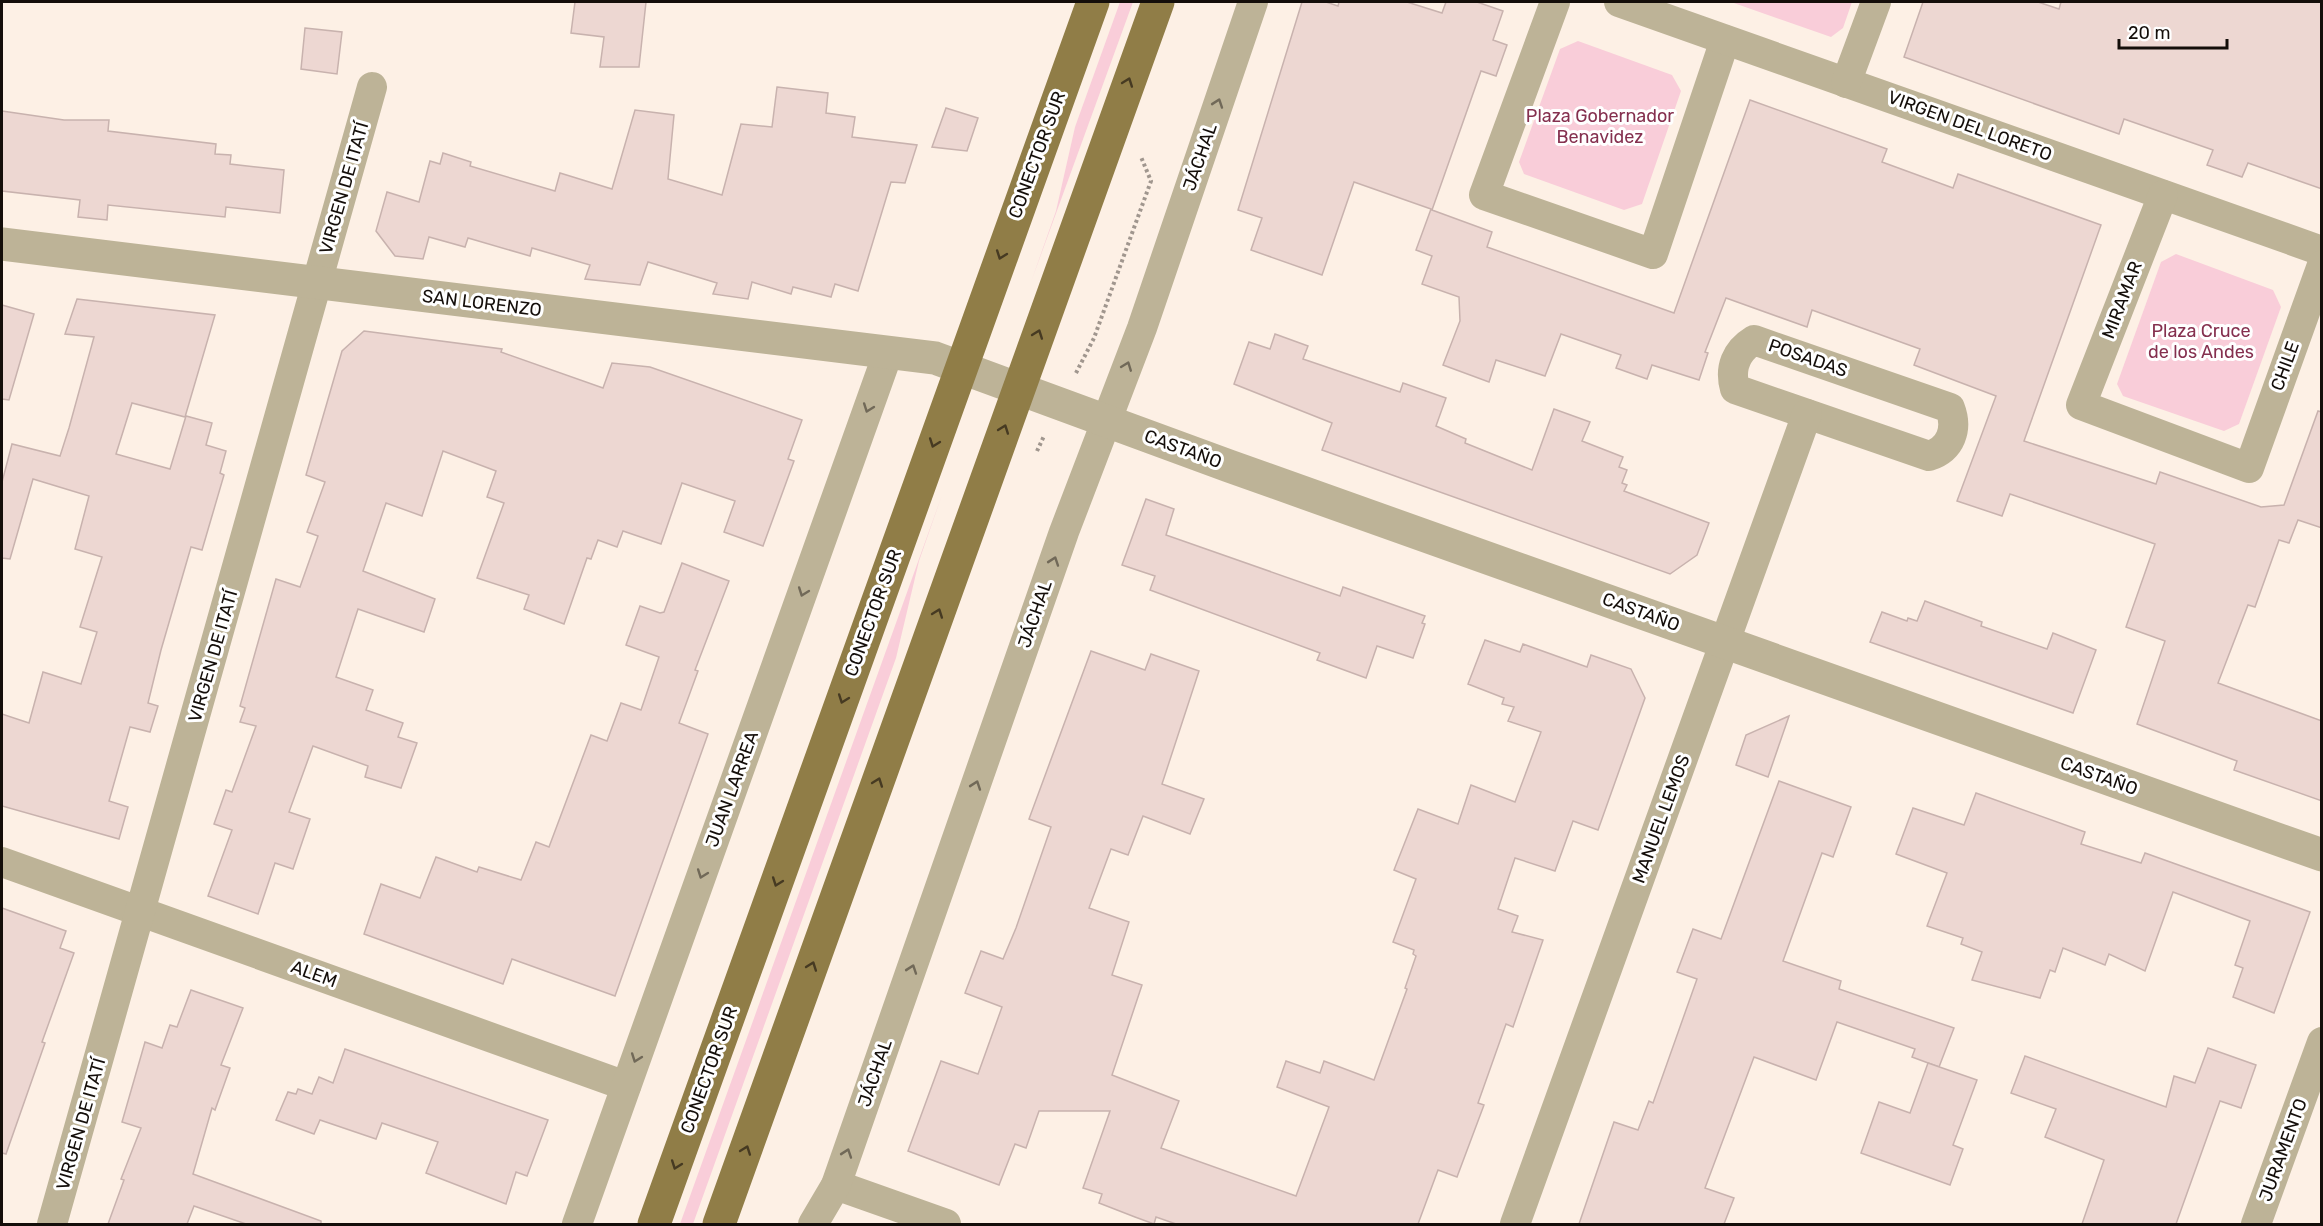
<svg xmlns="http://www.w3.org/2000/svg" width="2323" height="1226" font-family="Rubik,sans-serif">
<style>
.green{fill:#f9cdd9}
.building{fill:#edd7d2;stroke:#c8b2ae;stroke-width:1.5}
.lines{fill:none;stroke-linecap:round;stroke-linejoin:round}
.path{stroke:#a0968e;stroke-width:4;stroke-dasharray:3 3;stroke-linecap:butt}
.minor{stroke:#bdb397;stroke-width:30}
.tertiary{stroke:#bdb397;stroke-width:33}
.primary{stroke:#907d47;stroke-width:33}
.oneway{stroke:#463a22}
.oneway2{stroke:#716958}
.labels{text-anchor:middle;stroke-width:6;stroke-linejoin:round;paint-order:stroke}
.park-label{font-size:18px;fill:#85304f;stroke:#fff}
.street-label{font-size:18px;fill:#140e0a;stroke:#fff}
</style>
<rect width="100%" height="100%" fill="#fdf0e5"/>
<g class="green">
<path d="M 1120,2 L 1133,2 L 1031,282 L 1056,211 L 1075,127 Z"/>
<path d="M 1731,2 L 1852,2 L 1843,28 L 1831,37 Z"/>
<path d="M 1578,41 L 1672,75 L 1681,91 L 1642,204 L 1624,210 L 1524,174 L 1519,162 L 1560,49 Z"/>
<path d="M 2176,254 L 2273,290 L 2281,307 L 2239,424 L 2224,431 L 2123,396 L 2117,384 L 2161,262 Z"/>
<path d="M 942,495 L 919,561 L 896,658 L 693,1224 L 680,1224 Z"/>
</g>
<g class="building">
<path d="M 575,2 L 646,2 L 639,67 L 600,67 L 604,37 L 571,33 Z"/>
<path d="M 1302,2 L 1326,2 L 1338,6 L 1339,2 L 1407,2 L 1442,13 L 1446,2 L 1477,2 L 1503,11 L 1493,40 L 1507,45 L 1496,76 L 1481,71 L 1432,210 L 1492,232 L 1487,247 L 1674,313 L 1750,100 L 1887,149 L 1882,162 L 1953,188 L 1958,174 L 2101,225 L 2024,441 L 2156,484 L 2160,472 L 2261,507 L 2284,505 L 2318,411 L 2322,412 L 2322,528 L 2298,520 L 2289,543 L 2279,540 L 2255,607 L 2248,605 L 2218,683 L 2322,721 L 2322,801 L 2234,770 L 2237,761 L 2137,724 L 2165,641 L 2126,627 L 2155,544 L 2010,494 L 2002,516 L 1957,501 L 1996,396 L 1914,365 L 1920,349 L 1812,310 L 1807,327 L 1726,298 L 1705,352 L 1708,353 L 1699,380 L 1652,365 L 1647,379 L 1616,368 L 1621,355 L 1561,334 L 1545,376 L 1496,360 L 1489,382 L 1443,365 L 1460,321 L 1459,297 L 1422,284 L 1432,256 L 1416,250 L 1431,209 L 1354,182 L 1322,275 L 1251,250 L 1262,218 L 1238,210 Z"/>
<path d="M 1923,2 L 2038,2 L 2059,9 L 2061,2 L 2322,2 L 2322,189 L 2248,163 L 2242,177 L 2207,165 L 2213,150 L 2124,119 L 2119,134 L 1904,57 Z"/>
<path d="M 305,28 L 342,32 L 337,74 L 301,69 Z"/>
<path d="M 777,87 L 828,93 L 826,113 L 855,117 L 852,137 L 917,145 L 905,183 L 891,182 L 858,291 L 835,284 L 831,297 L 793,287 L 791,294 L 752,282 L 748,299 L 713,294 L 717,283 L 648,262 L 640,285 L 585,279 L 590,265 L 532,248 L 530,256 L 468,238 L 465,247 L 429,237 L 423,259 L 395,256 L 376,231 L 387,192 L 419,202 L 430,161 L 440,164 L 443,153 L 471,162 L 470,166 L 555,191 L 560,173 L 612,189 L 635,110 L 674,115 L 668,179 L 722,195 L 741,124 L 772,127 Z"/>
<path d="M 946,108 L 978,118 L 967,151 L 932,147 Z"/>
<path d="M 2,111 L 64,120 L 109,120 L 108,131 L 216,144 L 215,154 L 231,155 L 230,164 L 284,170 L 280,213 L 226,207 L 225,217 L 108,205 L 107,220 L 78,217 L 80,200 L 2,191 Z"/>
<path d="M 77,299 L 215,315 L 185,417 L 132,403 L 116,454 L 170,469 L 186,416 L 212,423 L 206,445 L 226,451 L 220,473 L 224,475 L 202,550 L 191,547 L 161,650 L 148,703 L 158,706 L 150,732 L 130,727 L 109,801 L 128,807 L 119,839 L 2,806 L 2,714 L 29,723 L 43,672 L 81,684 L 97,632 L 80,627 L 102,557 L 75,549 L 89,496 L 33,479 L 10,559 L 2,558 L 2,482 L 12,444 L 60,456 L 69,428 L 94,337 L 65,334 Z"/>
<path d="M 2,305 L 34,314 L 9,400 L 2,399 Z"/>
<path d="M 364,331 L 502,349 L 501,352 L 603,388 L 612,363 L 650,367 L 802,420 L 788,459 L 794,461 L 763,546 L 724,532 L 735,501 L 682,483 L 661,544 L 623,531 L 617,547 L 598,540 L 591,559 L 587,558 L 564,624 L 524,609 L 529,595 L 477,578 L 504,503 L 487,497 L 496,471 L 443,451 L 422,516 L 386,503 L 363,571 L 435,599 L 424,632 L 358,609 L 336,677 L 373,690 L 366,710 L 403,723 L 398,737 L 417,743 L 401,788 L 365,777 L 368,766 L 313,746 L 289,812 L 310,819 L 293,869 L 275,863 L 258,914 L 208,896 L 232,830 L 214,824 L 226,790 L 232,792 L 256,726 L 240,722 L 245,708 L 240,706 L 276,579 L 300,587 L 318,536 L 307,532 L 325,482 L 306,475 L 342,351 Z"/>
<path d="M 1275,334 L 1308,346 L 1303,359 L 1400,392 L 1403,383 L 1446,398 L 1436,426 L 1466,439 L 1465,443 L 1532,470 L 1554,409 L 1590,422 L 1582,441 L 1623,457 L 1619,467 L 1627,470 L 1622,483 L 1627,485 L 1624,491 L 1709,523 L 1697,555 L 1670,574 L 1322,450 L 1332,423 L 1234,384 L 1249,342 L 1270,349 Z"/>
<path d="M 1146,499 L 1174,509 L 1166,535 L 1340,596 L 1343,587 L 1425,616 L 1422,623 L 1425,624 L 1413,658 L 1377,646 L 1366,678 L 1317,660 L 1320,653 L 1150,590 L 1155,576 L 1122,565 Z"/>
<path d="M 682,563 L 729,581 L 695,670 L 698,671 L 679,723 L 708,734 L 615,996 L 512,959 L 503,984 L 364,934 L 381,884 L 420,898 L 436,857 L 477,872 L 479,867 L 521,880 L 536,842 L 549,847 L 591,735 L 607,741 L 621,703 L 641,710 L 659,657 L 626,645 L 640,606 L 660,613 L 664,612 Z"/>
<path d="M 1925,601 L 1982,622 L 1981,626 L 2047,649 L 2053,633 L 2096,650 L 2073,713 L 1870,642 L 1882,612 L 1907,621 L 1908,618 L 1917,621 Z"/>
<path d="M 1485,640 L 1520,652 L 1523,644 L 1587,667 L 1591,655 L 1631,669 L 1645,698 L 1598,830 L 1573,821 L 1555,871 L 1515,858 L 1498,909 L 1518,916 L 1512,932 L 1543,940 L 1513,1027 L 1506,1024 L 1478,1103 L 1484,1105 L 1457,1177 L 1438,1170 L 1418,1224 L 1176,1224 L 1156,1217 L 1154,1224 L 1135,1217 L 1099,1203 L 1102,1194 L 1083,1188 L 1110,1111 L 1039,1111 L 1026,1148 L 1015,1144 L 999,1185 L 908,1151 L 941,1061 L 978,1074 L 1002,1007 L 965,993 L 981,951 L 1003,959 L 1016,928 L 1051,827 L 1029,819 L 1091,651 L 1145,670 L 1151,654 L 1199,671 L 1162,784 L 1204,799 L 1190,834 L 1143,816 L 1128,855 L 1111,849 L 1089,908 L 1129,922 L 1112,975 L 1142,985 L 1112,1075 L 1179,1101 L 1161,1148 L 1296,1196 L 1329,1107 L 1277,1087 L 1286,1061 L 1320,1073 L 1324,1061 L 1374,1080 L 1407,989 L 1405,988 L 1416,956 L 1413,954 L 1414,950 L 1393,942 L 1416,879 L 1394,870 L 1418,809 L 1458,824 L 1471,785 L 1515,802 L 1541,732 L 1508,721 L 1514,707 L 1502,704 L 1504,698 L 1468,684 Z"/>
<path d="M 1789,716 L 1768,777 L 1736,765 L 1746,735 Z"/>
<path d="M 1779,781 L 1851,807 L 1833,857 L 1822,853 L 1783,961 L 1841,981 L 1839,989 L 1954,1028 L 1939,1067 L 1912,1057 L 1915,1049 L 1837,1022 L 1816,1080 L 1754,1057 L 1705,1188 L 1734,1198 L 1724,1224 L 1579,1224 L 1614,1122 L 1638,1130 L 1649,1101 L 1653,1103 L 1697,979 L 1677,972 L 1693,929 L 1721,939 Z"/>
<path d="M 1976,793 L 2085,832 L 2081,844 L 2141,863 L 2145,853 L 2310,912 L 2274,1013 L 2233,997 L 2243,968 L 2235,965 L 2250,921 L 2173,892 L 2145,971 L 2109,954 L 2105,965 L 2063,948 L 2055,972 L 2050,970 L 2040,998 L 1972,980 L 1982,952 L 1961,944 L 1963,938 L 1927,926 L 1947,873 L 1896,854 L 1913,808 L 1964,825 Z"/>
<path d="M 2,908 L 66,931 L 60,948 L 74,953 L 42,1042 L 45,1043 L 6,1154 L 2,1153 Z"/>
<path d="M 191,990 L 243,1008 L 221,1065 L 230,1068 L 215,1110 L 212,1108 L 193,1174 L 321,1221 L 321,1224 L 246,1224 L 194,1206 L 187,1224 L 108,1224 L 124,1180 L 121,1179 L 141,1128 L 122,1122 L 145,1042 L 162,1048 L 170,1025 L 177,1027 Z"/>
<path d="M 2208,1048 L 2256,1065 L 2241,1108 L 2220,1101 L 2176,1224 L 2082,1224 L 2104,1160 L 2045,1137 L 2056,1109 L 2011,1093 L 2025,1056 L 2166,1107 L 2174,1076 L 2195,1083 Z"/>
<path d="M 345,1049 L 548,1120 L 527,1176 L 516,1172 L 506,1204 L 426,1173 L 438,1142 L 382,1123 L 376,1139 L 320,1120 L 314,1134 L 276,1120 L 288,1092 L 296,1094 L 298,1089 L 312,1094 L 319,1077 L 333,1083 Z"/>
<path d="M 1928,1063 L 1977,1080 L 1953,1145 L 1963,1149 L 1950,1185 L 1861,1153 L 1879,1102 L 1910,1113 Z"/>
</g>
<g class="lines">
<g class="path">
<path d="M 1076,373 L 1094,338 L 1151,181 L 1141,157"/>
<path d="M 1037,451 L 1044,436"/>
</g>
<g class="minor">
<path d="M 1555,2 L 1484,195 L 1653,254 L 1725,40"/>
<path d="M 1619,2 L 2322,251"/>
<path d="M 1846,83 L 1876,2"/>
<path d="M 2163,195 L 2081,405 L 2249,468 L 2322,265"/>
<path d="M 1754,340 L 1950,408 C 1958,429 1951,449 1929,456 L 1735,389 C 1729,368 1736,351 1754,340 Z"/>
<path d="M 2,862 L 626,1086"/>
<path d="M 836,1185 L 946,1224"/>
<path d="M 52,1224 L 372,87"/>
<path d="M 577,1224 L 888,353"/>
<path d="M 813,1224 L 836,1185 L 1064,532 L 1142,328 L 1253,2"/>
<path d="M 1515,1224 L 1807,414"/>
<path d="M 2256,1224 L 2322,1042"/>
</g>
<path class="tertiary" d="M 2,244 L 935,358 L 1229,466 L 2322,855"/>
<g class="primary">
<path d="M 654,1224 L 1093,2"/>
<path d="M 719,1224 L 1158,2"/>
</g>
</g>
<defs><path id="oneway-chevron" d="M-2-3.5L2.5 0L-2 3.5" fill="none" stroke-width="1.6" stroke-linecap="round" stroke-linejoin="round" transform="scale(1.5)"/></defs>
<g class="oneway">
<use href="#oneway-chevron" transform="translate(1128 82) rotate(-70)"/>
<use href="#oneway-chevron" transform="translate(1001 255) rotate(110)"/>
<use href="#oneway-chevron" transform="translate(1038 334) rotate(-70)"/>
<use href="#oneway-chevron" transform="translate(1004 429) rotate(-70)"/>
<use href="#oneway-chevron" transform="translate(934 443) rotate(110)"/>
<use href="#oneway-chevron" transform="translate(938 613) rotate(-70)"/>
<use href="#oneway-chevron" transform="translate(843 699) rotate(110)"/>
<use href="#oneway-chevron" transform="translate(878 782) rotate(-70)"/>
<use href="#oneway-chevron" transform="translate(777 882) rotate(110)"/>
<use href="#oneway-chevron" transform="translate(812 966) rotate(-70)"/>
<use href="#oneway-chevron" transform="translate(746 1150) rotate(-70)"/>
<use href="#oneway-chevron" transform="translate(676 1165) rotate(110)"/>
</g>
<g class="oneway2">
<use href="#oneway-chevron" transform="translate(1218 103) rotate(-71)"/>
<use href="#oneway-chevron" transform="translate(1127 366) rotate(-69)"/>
<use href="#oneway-chevron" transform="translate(868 408) rotate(110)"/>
<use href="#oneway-chevron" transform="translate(1054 561) rotate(-71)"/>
<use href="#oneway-chevron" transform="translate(803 592) rotate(110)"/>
<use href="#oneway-chevron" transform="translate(976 785) rotate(-71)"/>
<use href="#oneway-chevron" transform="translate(702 874) rotate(110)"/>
<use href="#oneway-chevron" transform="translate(912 969) rotate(-71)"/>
<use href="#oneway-chevron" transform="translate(636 1058) rotate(110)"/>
<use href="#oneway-chevron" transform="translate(847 1153) rotate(-71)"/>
</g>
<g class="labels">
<g class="park-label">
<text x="1600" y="122">Plaza Gobernador<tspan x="1600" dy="21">Benavidez</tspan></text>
<text x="2201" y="337">Plaza Cruce<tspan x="2201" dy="21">de los Andes</tspan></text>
</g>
<g class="street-label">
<text transform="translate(1970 126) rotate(20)" y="6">VIRGEN DEL LORETO</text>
<text transform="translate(1037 155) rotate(-70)" y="6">CONECTOR SUR</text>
<text transform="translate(1200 157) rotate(-71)" y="6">JÁCHAL</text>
<text transform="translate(344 188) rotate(-74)" y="6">VIRGEN DE ITATÍ</text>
<text transform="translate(2122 300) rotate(-69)" y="6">MIRAMAR</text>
<text transform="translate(482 303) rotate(7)" y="6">SAN LORENZO</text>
<text transform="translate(1808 358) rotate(19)" y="6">POSADAS</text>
<text transform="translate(2285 366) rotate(-70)" y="6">CHILE</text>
<text transform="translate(1183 449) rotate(20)" y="6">CASTAÑO</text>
<text transform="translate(1641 612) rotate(20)" y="6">CASTAÑO</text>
<text transform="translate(873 613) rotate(-70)" y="6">CONECTOR SUR</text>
<text transform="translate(1035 614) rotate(-71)" y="6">JÁCHAL</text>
<text transform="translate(213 656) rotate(-74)" y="6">VIRGEN DE ITATÍ</text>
<text transform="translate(2099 776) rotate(20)" y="6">CASTAÑO</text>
<text transform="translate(732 789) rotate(-70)" y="6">JUAN LARREA</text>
<text transform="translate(1661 819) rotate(-70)" y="6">MANUEL LEMOS</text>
<text transform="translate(314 974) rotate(20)" y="6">ALEM</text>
<text transform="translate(709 1070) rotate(-70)" y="6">CONECTOR SUR</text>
<text transform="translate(875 1073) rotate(-71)" y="6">JÁCHAL</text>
<text transform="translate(81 1124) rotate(-74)" y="6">VIRGEN DE ITATÍ</text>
<text transform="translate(2283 1150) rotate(-70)" y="6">JURAMENTO</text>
</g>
</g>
<rect width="2323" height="1226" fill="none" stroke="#140e0a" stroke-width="6"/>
<path d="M2119 39v9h108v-9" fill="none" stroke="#140e0a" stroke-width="3"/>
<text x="2128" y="39" font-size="18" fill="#140e0a" stroke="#ffffff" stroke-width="4.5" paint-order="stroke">20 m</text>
</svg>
